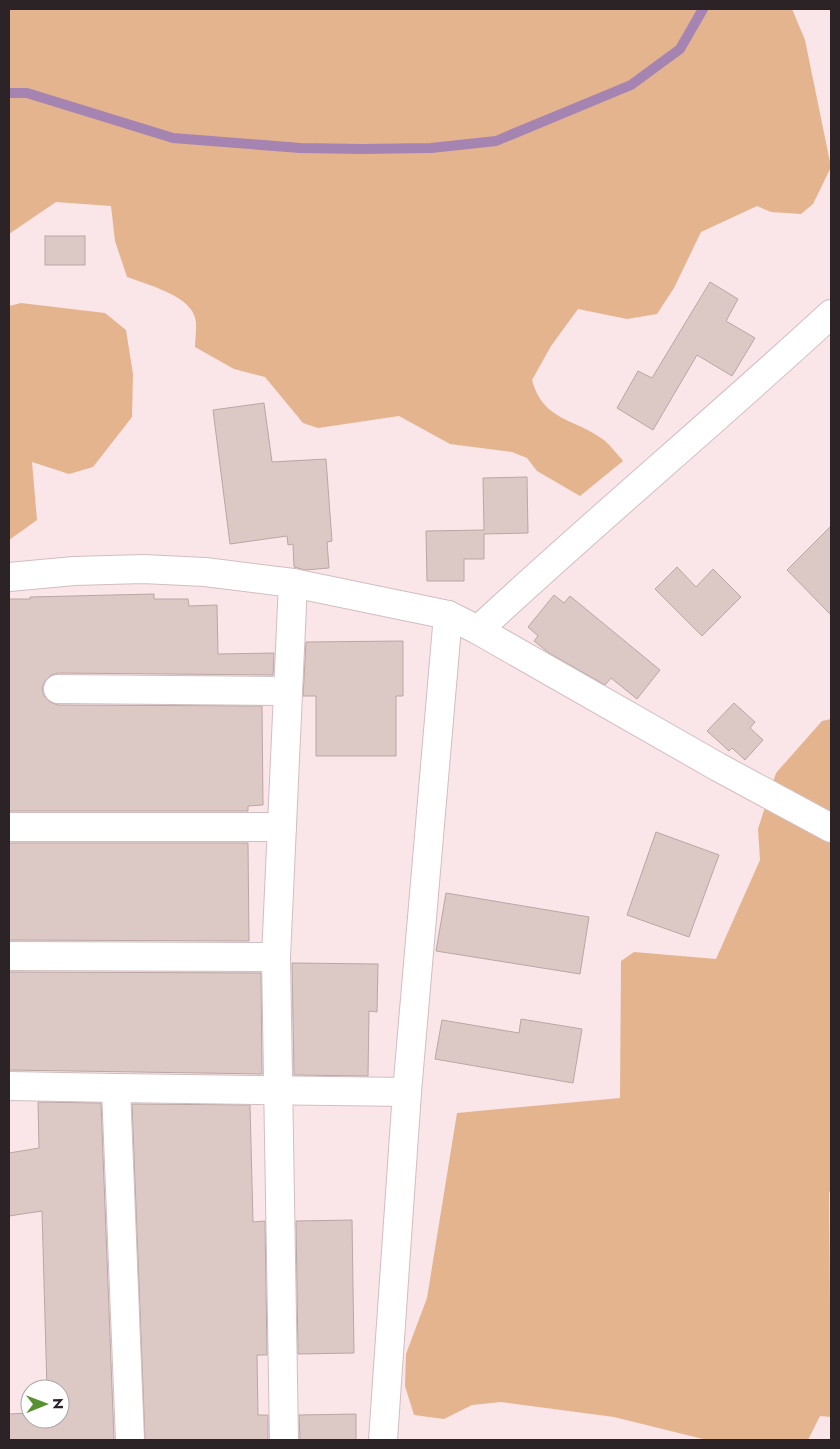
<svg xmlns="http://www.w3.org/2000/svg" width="840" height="1449" font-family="Jost,sans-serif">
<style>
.green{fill:#e4b48f}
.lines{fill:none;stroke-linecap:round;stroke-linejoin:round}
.stream{stroke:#a584b1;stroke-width:10}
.building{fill:#dcc8c4;stroke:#baa7a3}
.minor-casing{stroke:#d2bec1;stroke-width:30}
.minor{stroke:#fff;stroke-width:28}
</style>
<rect width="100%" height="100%" fill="#fae5e8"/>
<g class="green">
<path d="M 9,9 L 792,9 L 805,40 L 831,167 L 813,204 L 801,214 L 771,212 L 757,206 L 701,232 L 674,288 L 657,314 L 627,319 L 578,309 L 551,346 L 532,380 C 543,421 574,418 604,440 C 611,446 617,454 623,461 L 580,496 L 537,471 L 527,458 L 512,452 L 450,444 L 399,416 L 318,428 L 303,423 L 265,377 L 234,369 L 195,347 C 195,337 198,323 194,315 C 187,295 146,284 127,277 L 115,241 L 111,206 L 56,202 L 9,234 Z"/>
<path d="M 21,303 L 105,313 L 126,330 L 133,374 L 132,417 L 93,467 L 69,474 L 32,462 L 37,520 L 9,540 L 9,306 Z"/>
<path d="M 831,719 L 831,1189 L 829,1193 L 831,1417 L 820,1416 L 808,1440 L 707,1440 L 614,1417 L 501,1402 L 472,1405 L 444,1419 L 414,1415 L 405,1386 L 406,1354 L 427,1298 L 457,1113 L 620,1098 L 621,961 L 634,952 L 716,959 L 760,860 L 758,829 L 776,773 L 822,721 Z"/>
</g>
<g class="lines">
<path class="stream" d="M 9,93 L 27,93 L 173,138 L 300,148 L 362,149 L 431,148 L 496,141 L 631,85 L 680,49 L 703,9"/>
</g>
<g class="building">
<rect x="45" y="236" width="40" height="29"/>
<path d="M 710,282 L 738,299 L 726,321 L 755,338 L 732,376 L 697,355 L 653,430 L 617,408 L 638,371 L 652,378 Z"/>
<path d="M 264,403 L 272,462 L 326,459 L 332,541 L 327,542 L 329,568 L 305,570 L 294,567 L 293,544 L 288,545 L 287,536 L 230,544 L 213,410 Z"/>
<path d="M 527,477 L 528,533 L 484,534 L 484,559 L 464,559 L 464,581 L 427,581 L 426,531 L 484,530 L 483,478 Z"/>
<path d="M 831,526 L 831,615 L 787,570 Z"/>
<path d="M 677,567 L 696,587 L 713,569 L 741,597 L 702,636 L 655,589 Z"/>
<path d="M 154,594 L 154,599 L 188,599 L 189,606 L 217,605 L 218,654 L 274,653 L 273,675 L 58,673 L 51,675 L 45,681 L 42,688 L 44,696 L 50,702 L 58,705 L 262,706 L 263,805 L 248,806 L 248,811 L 9,811 L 9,599 L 30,599 L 30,597 Z"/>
<path d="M 554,595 L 564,603 L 570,596 L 660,670 L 637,699 L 611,678 L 605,685 L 549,653 L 534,641 L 538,636 L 528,627 Z"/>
<path d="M 403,641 L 403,696 L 396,696 L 396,756 L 316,756 L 316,696 L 303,696 L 306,642 Z"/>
<path d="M 734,703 L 755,722 L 750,728 L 763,740 L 745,760 L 732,748 L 729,751 L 707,731 Z"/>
<path d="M 656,832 L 719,855 L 689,937 L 627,915 Z"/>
<path d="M 9,843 L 248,843 L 249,941 L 9,940 Z"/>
<path d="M 446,893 L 589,917 L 580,974 L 436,951 Z"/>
<path d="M 292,963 L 378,964 L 377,1012 L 369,1011 L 368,1076 L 294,1075 Z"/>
<path d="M 9,972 L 261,973 L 262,1074 L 9,1070 Z"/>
<path d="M 521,1019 L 582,1029 L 573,1083 L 435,1059 L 442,1020 L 519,1033 Z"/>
<path d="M 38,1102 L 101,1103 L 114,1440 L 9,1440 L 9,1414 L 30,1413 L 30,1419 L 60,1419 L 60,1389 L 47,1389 L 42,1211 L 9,1216 L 9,1153 L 39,1148 Z"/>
<path d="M 132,1104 L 250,1105 L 253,1222 L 265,1221 L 267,1355 L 257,1355 L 258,1415 L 268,1415 L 268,1440 L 145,1440 Z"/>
<path d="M 352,1220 L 354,1353 L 298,1354 L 296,1221 Z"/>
<path d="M 356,1414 L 356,1440 L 300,1440 L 299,1415 Z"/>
</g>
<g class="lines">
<g class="minor-casing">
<g id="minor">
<path d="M 9,577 L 74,571 L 143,569 L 205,572 L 293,583 L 448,615 L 478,630 C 594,522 715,421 831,314"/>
<path d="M 478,630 L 718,767 L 831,828"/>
<path d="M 58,689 L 287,691"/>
<path d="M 9,827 L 282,827"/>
<path d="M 9,956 L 276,957"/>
<path d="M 9,1086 L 116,1088"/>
<path d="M 130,1440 L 116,1088 L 407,1092"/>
<path d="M 284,1440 L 276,957 L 293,583"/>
<path d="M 383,1440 L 407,1092 L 448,615"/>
</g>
</g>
<use href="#minor" class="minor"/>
</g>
<rect width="840" height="1449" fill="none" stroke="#2b2325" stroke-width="20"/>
<g transform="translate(45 1404) rotate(89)"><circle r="24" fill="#ffffff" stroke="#aaa7a8"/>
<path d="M0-4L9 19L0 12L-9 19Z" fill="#589230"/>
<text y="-8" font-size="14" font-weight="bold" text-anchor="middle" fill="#2b2325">N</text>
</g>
</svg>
